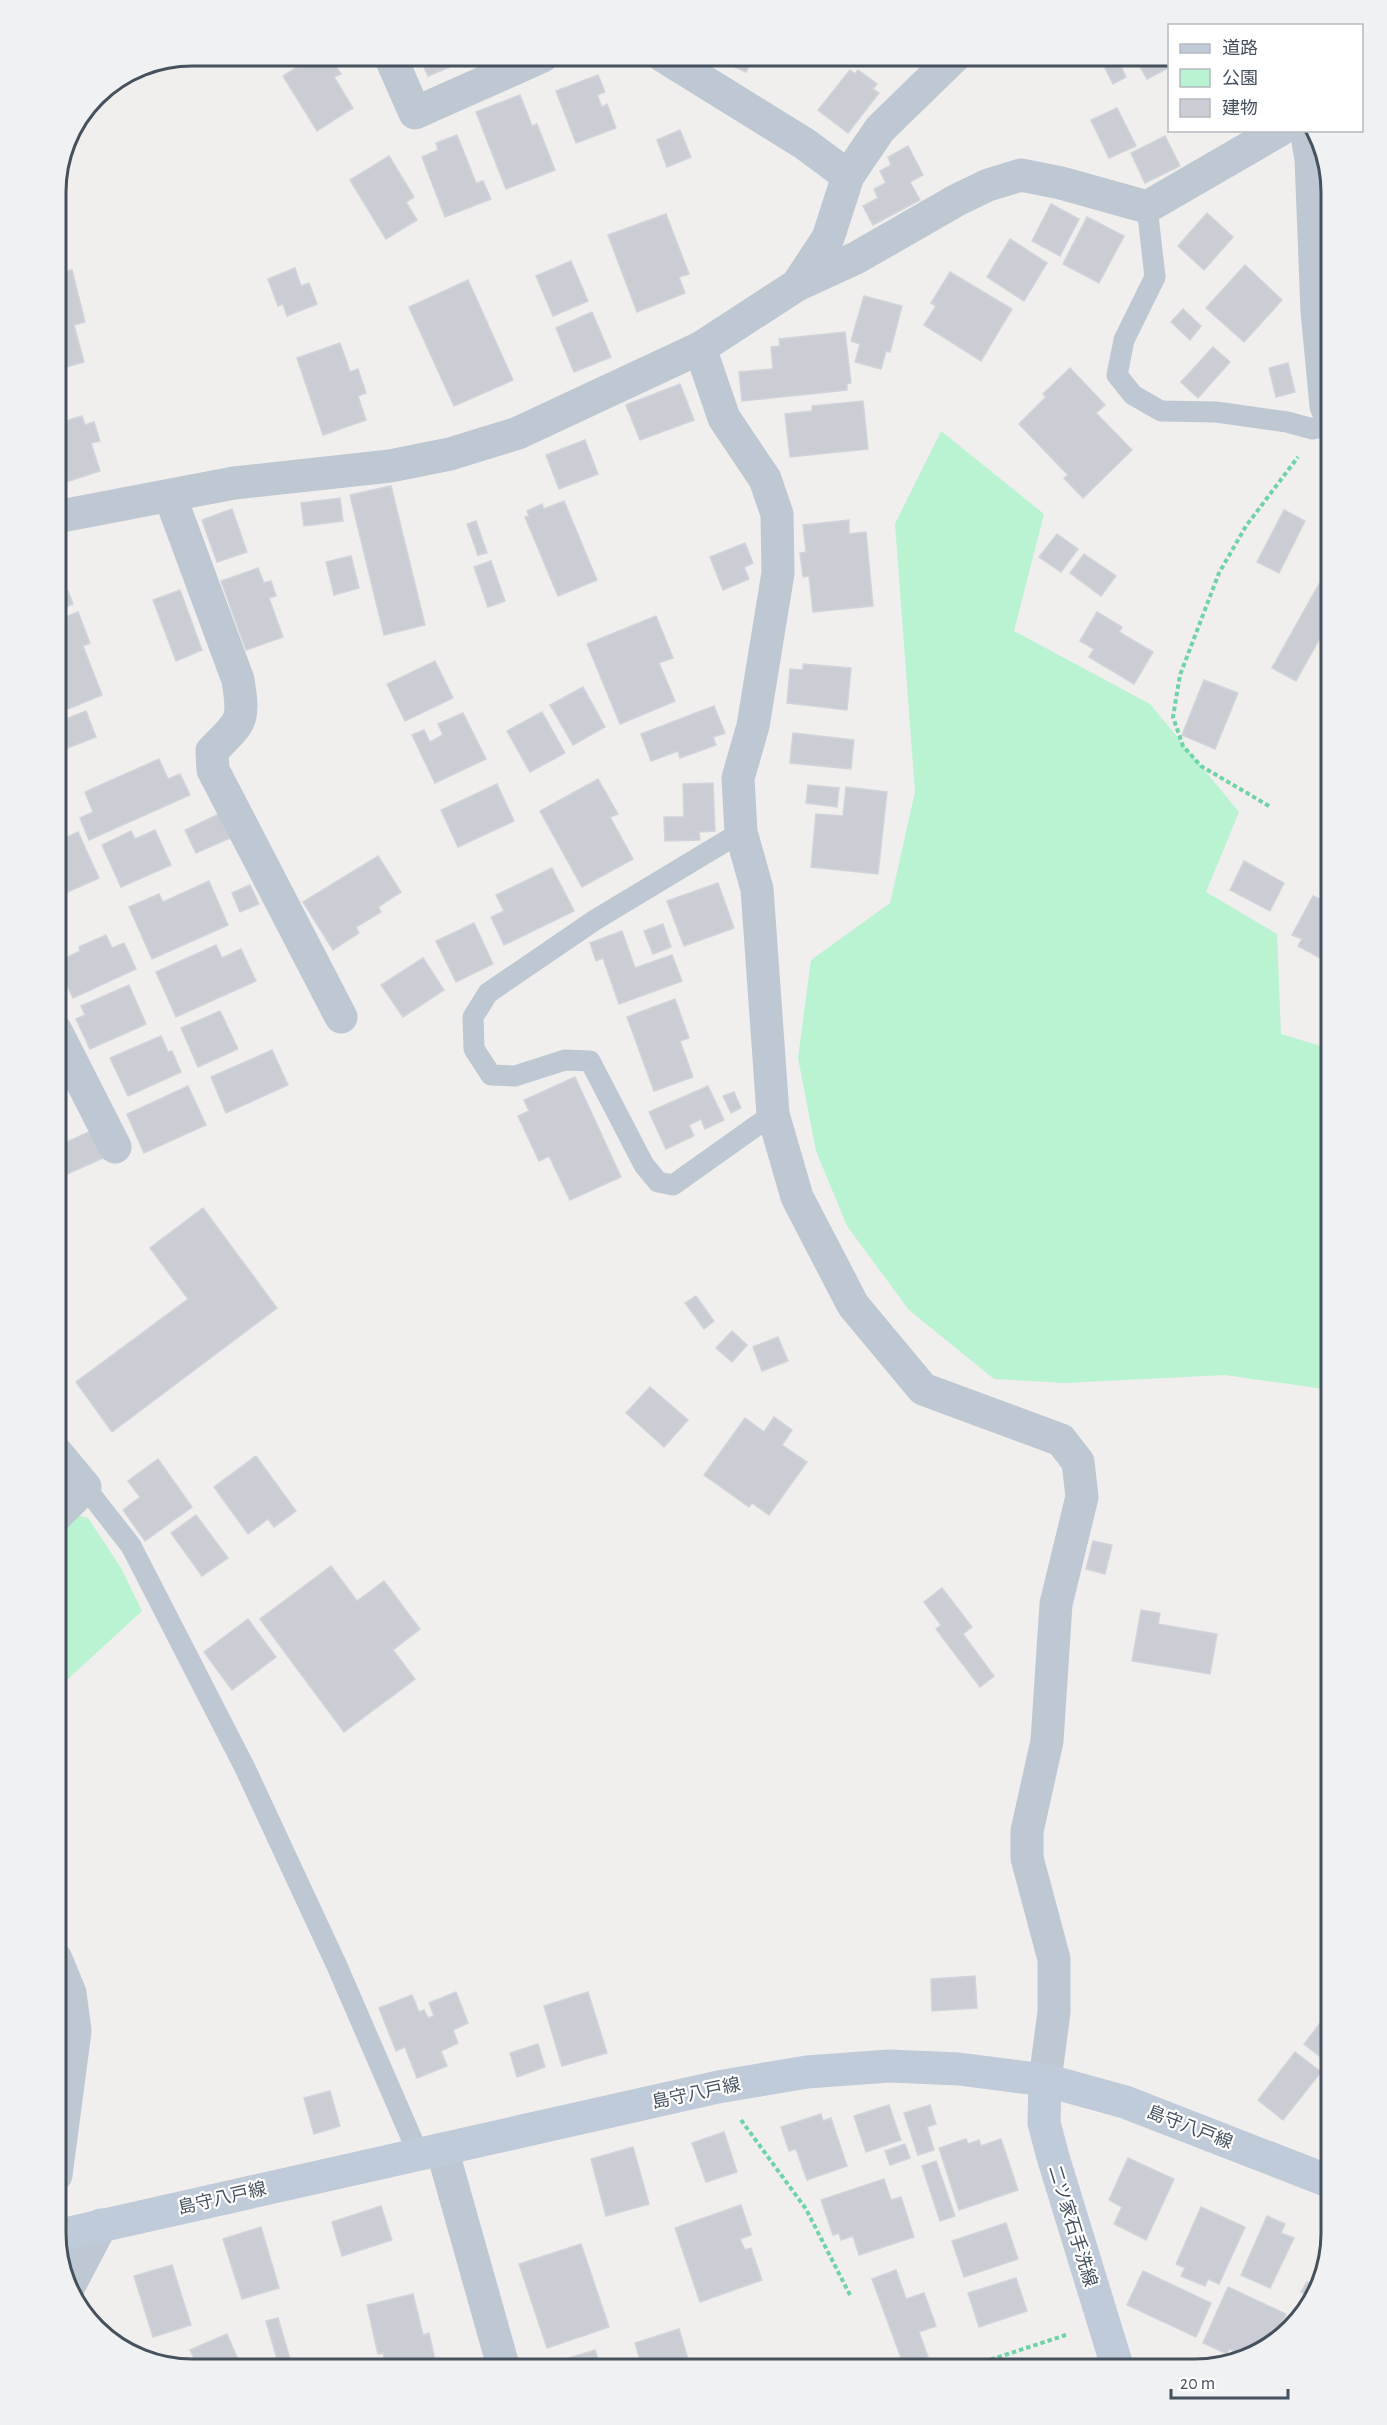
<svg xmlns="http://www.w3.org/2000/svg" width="1387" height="2425" font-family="'Alegreya Sans','Noto Sans JP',sans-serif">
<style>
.green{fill:#b9f3d1}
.building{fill:#cacdd4;stroke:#d2d4db;stroke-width:1.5}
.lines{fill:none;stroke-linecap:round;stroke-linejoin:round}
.path{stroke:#6ed3a5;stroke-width:4;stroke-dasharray:4.5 3;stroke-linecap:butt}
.lane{stroke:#bdc8d2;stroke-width:21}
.street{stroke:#bdc8d2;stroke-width:33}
.secondary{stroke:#bfcbd9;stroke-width:33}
.labels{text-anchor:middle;stroke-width:4.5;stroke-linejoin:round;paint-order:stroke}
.street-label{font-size:18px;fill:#45515d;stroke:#fff}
.rim{fill:none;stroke:#45515d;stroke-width:3}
</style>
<rect width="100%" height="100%" fill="#f1eeee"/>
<g class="green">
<path d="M 941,431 L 1044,514 L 1014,631 L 1150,704 L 1239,812 L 1206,892 L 1277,934 L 1281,1034 L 1331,1049 L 1331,1390 L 1225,1375 L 1064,1383 L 994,1379 L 909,1310 L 847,1226 L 816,1151 L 798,1058 L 811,960 L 890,903 L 915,792 L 895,524 Z"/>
<path d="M 74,1514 L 88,1518 L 121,1568 L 142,1611 L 56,1690 L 56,1533 Z"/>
</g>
<g class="building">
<path d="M 315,56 L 329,56 L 341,74 L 334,77 L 353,108 L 317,131 L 283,76 Z"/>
<path d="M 419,56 L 462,56 L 464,61 L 428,76 Z"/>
<path d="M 710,56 L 753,56 L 746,72 Z"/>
<path d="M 1099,56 L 1116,56 L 1126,77 L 1113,84 Z"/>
<path d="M 1134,56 L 1170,56 L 1170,67 L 1147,79 Z"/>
<path d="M 177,58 L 154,72 L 149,64 Z"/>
<path d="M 850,70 L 855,74 L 858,70 L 877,84 L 873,89 L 879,93 L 848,133 L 818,110 Z"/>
<path d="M 127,74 L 131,82 L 91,103 L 96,95 Z"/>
<path d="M 598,75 L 605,92 L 597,95 L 602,107 L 607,104 L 616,128 L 576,143 L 556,91 Z"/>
<path d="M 520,95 L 532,126 L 537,124 L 555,170 L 506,189 L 476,112 Z"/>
<path d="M 1117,108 L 1136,146 L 1109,158 L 1091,120 Z"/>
<path d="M 680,130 L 691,157 L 667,167 L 657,140 Z"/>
<path d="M 457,135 L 476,183 L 483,181 L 491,199 L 445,217 L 422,157 L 438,150 L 436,143 Z"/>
<path d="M 1165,136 L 1180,166 L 1145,183 L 1131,153 Z"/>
<path d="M 908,146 L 923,175 L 910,182 L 920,200 L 873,225 L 863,206 L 878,198 L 874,189 L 886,183 L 880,171 L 891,165 L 888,157 Z"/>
<path d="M 389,156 L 414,197 L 406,202 L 417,220 L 386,239 L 350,180 Z"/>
<path d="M 1051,204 L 1079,219 L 1060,256 L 1032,241 Z"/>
<path d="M 1207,213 L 1233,237 L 1204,270 L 1178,246 Z"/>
<path d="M 666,214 L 689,274 L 679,277 L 685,293 L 637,312 L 608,235 Z"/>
<path d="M 1087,217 L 1124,236 L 1099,283 L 1063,264 Z"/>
<path d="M 1010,239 L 1047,263 L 1024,301 L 987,277 Z"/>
<path d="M 571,261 L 588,301 L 553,316 L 536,276 Z"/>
<path d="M 1245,265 L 1282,300 L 1244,342 L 1206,308 Z"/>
<path d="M 295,268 L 301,286 L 309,283 L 317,304 L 287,316 L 283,304 L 278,306 L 268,279 Z"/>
<path d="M 72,270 L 85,322 L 74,325 L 84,362 L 56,370 L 56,274 Z"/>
<path d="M 950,272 L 1012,309 L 981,361 L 924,325 L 936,306 L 931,303 Z"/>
<path d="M 468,280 L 513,380 L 454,406 L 409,307 Z"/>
<path d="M 864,296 L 902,306 L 890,352 L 886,351 L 881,369 L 855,362 L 860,344 L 851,341 Z"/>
<path d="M 1183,309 L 1201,326 L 1190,340 L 1171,322 Z"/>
<path d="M 592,312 L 611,357 L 574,372 L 556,328 Z"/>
<path d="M 845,332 L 851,383 L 847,384 L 847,390 L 742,401 L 739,372 L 773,369 L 771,347 L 780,346 L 779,339 Z"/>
<path d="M 340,343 L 350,372 L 358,369 L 366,393 L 358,396 L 366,420 L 323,435 L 297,358 Z"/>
<path d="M 1213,347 L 1230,362 L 1198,398 L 1181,382 Z"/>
<path d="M 1288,363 L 1295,392 L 1276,397 L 1269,368 Z"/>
<path d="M 1070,368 L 1105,405 L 1096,413 L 1132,450 L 1083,498 L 1064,478 L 1068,475 L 1019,424 L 1046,397 L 1043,394 Z"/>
<path d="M 680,384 L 694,420 L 640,440 L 626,405 Z"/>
<path d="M 56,400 L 61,415 L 56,417 Z"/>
<path d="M 863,401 L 868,449 L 790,457 L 785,414 L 812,411 L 812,406 Z"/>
<path d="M 82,416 L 85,425 L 94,422 L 100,441 L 91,443 L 100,471 L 66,482 L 56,450 L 56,424 Z"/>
<path d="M 585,440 L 598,474 L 559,489 L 546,455 Z"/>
<path d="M 391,486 L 425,625 L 384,635 L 350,495 Z"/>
<path d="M 340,498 L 343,521 L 304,526 L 301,503 Z"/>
<path d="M 564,501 L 597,580 L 558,596 L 525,517 L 529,516 L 527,511 L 542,504 L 544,509 Z"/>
<path d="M 232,509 L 247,552 L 217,562 L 202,520 Z"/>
<path d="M 1284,510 L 1305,521 L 1279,573 L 1257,562 Z"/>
<path d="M 849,520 L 849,534 L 866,532 L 873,606 L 813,612 L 809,576 L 803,577 L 800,553 L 806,552 L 803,525 Z"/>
<path d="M 476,521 L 487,553 L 478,555 L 467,524 Z"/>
<path d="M 1057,534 L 1078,549 L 1061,572 L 1039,557 Z"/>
<path d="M 745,543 L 753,563 L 744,567 L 749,579 L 723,590 L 710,557 Z"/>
<path d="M 1084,554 L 1116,576 L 1101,596 L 1070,573 Z"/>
<path d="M 351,556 L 359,588 L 334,595 L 326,562 Z"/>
<path d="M 491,561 L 505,601 L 488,607 L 474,567 Z"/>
<path d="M 258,568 L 264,583 L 271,581 L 276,596 L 269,598 L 283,637 L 246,650 L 221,581 Z"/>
<path d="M 1319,584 L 1331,591 L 1331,618 L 1296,681 L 1272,668 Z"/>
<path d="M 180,590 L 202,650 L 176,661 L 153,600 Z"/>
<path d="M 68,591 L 73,604 L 60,609 L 56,596 Z"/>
<path d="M 78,612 L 90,643 L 83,646 L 102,695 L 56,714 L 56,621 Z"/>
<path d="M 1097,612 L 1122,627 L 1119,632 L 1153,652 L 1134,684 L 1089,657 L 1094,649 L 1080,641 Z"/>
<path d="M 656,616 L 673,658 L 659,663 L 675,701 L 620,724 L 587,644 Z"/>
<path d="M 435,661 L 453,698 L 405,721 L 387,684 Z"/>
<path d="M 803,664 L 851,668 L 847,710 L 787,703 L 790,669 L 803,670 Z"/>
<path d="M 1204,680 L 1238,693 L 1215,749 L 1182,735 Z"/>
<path d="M 583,687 L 605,727 L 573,745 L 550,705 Z"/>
<path d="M 714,706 L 725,733 L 713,737 L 716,745 L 680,758 L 678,751 L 651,761 L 641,734 Z"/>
<path d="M 86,711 L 96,737 L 62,750 L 56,734 L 56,723 Z"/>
<path d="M 542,712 L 565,753 L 530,772 L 507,731 Z"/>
<path d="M 463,713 L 486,759 L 435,783 L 412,735 L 424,730 L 430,742 L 443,735 L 438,724 Z"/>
<path d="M 793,733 L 854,740 L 851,769 L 790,763 Z"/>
<path d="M 159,759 L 168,779 L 180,774 L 190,795 L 89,840 L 80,818 L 93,812 L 85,792 Z"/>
<path d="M 598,779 L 618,814 L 610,817 L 633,859 L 582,887 L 540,811 Z"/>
<path d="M 713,783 L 715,831 L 699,832 L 700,840 L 665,841 L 664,817 L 684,817 L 683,784 Z"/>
<path d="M 497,784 L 514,821 L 458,847 L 441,810 Z"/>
<path d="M 808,785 L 839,788 L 837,807 L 806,803 Z"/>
<path d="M 846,787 L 887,792 L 878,874 L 811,867 L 816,814 L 843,816 Z"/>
<path d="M 219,814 L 230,838 L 196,853 L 185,830 Z"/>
<path d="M 155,830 L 171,865 L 121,887 L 102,845 L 131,831 L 135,839 Z"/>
<path d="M 78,832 L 99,878 L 56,897 L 56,842 Z"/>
<path d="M 378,856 L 401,892 L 378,907 L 381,912 L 356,927 L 359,933 L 333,950 L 303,902 Z"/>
<path d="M 1244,861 L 1284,883 L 1270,911 L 1230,890 Z"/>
<path d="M 552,868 L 574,911 L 504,945 L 491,917 L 504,911 L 496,895 Z"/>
<path d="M 209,881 L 228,925 L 152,959 L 129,907 L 159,894 L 163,902 Z"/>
<path d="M 718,883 L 734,928 L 684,946 L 667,901 Z"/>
<path d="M 250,885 L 259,904 L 240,912 L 232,893 Z"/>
<path d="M 1329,886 L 1331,888 L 1331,964 L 1298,946 L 1302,939 L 1292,935 L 1313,896 L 1322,900 Z"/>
<path d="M 474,923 L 493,964 L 456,982 L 436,941 Z"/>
<path d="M 663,924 L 671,947 L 653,954 L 644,931 Z"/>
<path d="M 622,931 L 635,968 L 672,955 L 682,981 L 619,1004 L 603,958 L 596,961 L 590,943 Z"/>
<path d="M 106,935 L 112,948 L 124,943 L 136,969 L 73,998 L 57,962 L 80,951 L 79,947 Z"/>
<path d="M 216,945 L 222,958 L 241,949 L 256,981 L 176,1017 L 156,972 Z"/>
<path d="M 423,958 L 444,990 L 403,1017 L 381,985 Z"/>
<path d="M 129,985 L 146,1024 L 90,1049 L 76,1019 L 85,1015 L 81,1006 Z"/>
<path d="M 675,999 L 689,1038 L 680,1041 L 693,1077 L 654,1091 L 627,1017 Z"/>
<path d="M 220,1011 L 238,1049 L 198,1067 L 181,1028 Z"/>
<path d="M 161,1036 L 168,1052 L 172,1051 L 181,1072 L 128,1096 L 110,1058 Z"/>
<path d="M 272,1050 L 288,1085 L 226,1113 L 211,1077 Z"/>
<path d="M 575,1077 L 621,1177 L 570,1200 L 549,1156 L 539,1161 L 518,1116 L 529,1111 L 524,1100 Z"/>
<path d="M 188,1086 L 206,1125 L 144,1153 L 127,1114 Z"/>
<path d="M 708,1086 L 724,1120 L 705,1129 L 701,1119 L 689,1125 L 694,1136 L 666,1149 L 649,1112 Z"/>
<path d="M 734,1092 L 741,1108 L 731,1113 L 723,1096 Z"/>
<path d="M 91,1131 L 103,1158 L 65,1175 L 56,1147 Z"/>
<path d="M 203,1208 L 277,1308 L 112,1432 L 76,1382 L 188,1299 L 150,1248 Z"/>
<path d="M 696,1296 L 714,1321 L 704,1329 L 685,1303 Z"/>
<path d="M 732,1331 L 747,1345 L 732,1362 L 716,1348 Z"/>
<path d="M 778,1337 L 788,1361 L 762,1371 L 753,1347 Z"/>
<path d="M 650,1387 L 688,1420 L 664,1447 L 626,1413 Z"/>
<path d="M 774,1417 L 792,1430 L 782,1445 L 807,1462 L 769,1515 L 752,1503 L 749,1507 L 704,1475 L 745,1418 L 764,1432 Z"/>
<path d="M 256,1456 L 296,1511 L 274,1527 L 268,1519 L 248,1534 L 214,1487 Z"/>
<path d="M 158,1459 L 192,1507 L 145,1541 L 123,1510 L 140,1497 L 128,1481 Z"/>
<path d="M 196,1515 L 228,1558 L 202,1576 L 171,1533 Z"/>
<path d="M 1093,1541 L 1112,1545 L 1105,1574 L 1086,1569 Z"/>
<path d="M 331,1566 L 357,1601 L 384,1581 L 420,1629 L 393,1650 L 415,1679 L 344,1732 L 260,1619 Z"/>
<path d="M 942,1588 L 972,1627 L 963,1634 L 994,1676 L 980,1687 L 936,1629 L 941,1625 L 924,1602 Z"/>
<path d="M 1141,1610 L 1160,1613 L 1158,1624 L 1217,1634 L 1210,1674 L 1132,1661 Z"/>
<path d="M 248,1619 L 276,1657 L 232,1690 L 204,1652 Z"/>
<path d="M 975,1976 L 977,2008 L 932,2011 L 931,1979 Z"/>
<path d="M 456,1992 L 468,2023 L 453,2030 L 458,2043 L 441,2051 L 447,2066 L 417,2078 L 405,2047 L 396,2051 L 379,2008 L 412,1995 L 419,2012 L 424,2010 L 428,2018 L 434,2016 L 429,2003 Z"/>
<path d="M 588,1992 L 607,2053 L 562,2066 L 544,2006 Z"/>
<path d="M 1331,2009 L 1331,2065 L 1304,2044 Z"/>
<path d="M 538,2044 L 545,2067 L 517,2077 L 510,2053 Z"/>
<path d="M 1295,2052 L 1321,2072 L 1283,2120 L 1258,2100 Z"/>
<path d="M 330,2091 L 340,2126 L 314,2134 L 304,2098 Z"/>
<path d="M 889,2105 L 901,2140 L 866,2152 L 854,2116 Z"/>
<path d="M 930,2105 L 936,2124 L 927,2127 L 934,2150 L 918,2155 L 904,2113 Z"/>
<path d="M 821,2114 L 823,2121 L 831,2118 L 847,2166 L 807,2180 L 796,2149 L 789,2151 L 781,2127 Z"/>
<path d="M 724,2132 L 737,2172 L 706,2182 L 692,2143 Z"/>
<path d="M 966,2139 L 968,2144 L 979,2140 L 981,2146 L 1001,2139 L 1018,2190 L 959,2210 L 939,2148 Z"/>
<path d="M 905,2144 L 910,2158 L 890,2165 L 885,2151 Z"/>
<path d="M 633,2147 L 649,2204 L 606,2216 L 591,2159 Z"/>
<path d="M 1128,2158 L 1174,2179 L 1146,2240 L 1114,2224 L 1122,2207 L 1109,2200 Z"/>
<path d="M 936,2161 L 955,2216 L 940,2221 L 922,2166 Z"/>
<path d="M 884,2179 L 891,2200 L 901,2197 L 914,2237 L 859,2255 L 853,2236 L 841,2240 L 839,2233 L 833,2235 L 821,2200 Z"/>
<path d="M 741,2205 L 751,2235 L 740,2239 L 745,2250 L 751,2248 L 762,2280 L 700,2302 L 675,2228 Z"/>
<path d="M 381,2206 L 392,2240 L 342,2256 L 332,2222 Z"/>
<path d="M 1201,2207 L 1245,2227 L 1219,2284 L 1208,2279 L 1205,2286 L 1181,2276 L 1185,2268 L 1176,2264 Z"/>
<path d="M 1267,2216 L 1285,2224 L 1281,2233 L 1294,2238 L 1270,2288 L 1241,2275 Z"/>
<path d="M 1006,2223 L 1018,2259 L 964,2277 L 952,2241 Z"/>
<path d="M 261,2227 L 279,2288 L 242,2299 L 223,2239 Z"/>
<path d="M 581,2244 L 609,2327 L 547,2348 L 519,2264 Z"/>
<path d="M 172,2265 L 191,2325 L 153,2337 L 134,2276 Z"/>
<path d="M 896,2270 L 906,2299 L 924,2293 L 936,2326 L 919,2332 L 928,2357 L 904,2366 L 872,2279 Z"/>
<path d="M 1143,2271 L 1211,2303 L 1196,2337 L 1127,2305 Z"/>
<path d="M 1016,2278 L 1027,2311 L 979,2327 L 968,2293 Z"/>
<path d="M 1307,2282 L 1316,2286 L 1312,2298 L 1301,2292 Z"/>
<path d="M 1228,2287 L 1286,2314 L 1274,2339 L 1255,2356 L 1248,2357 L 1229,2349 L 1227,2354 L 1203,2343 Z"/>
<path d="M 413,2294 L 423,2335 L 429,2333 L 437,2369 L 387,2369 L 383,2353 L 378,2354 L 367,2305 Z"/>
<path d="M 278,2318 L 293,2369 L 280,2369 L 266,2321 Z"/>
<path d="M 679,2329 L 691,2369 L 643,2369 L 635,2343 Z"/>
<path d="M 227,2334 L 242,2369 L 199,2369 L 190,2350 Z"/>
<path d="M 595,2350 L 601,2369 L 552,2369 L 550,2364 Z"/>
</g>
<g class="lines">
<g class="path">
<path d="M 1269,806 L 1201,766 L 1183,746 L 1173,717 L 1180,675 L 1219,573 L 1246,526 L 1298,457"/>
<path d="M 741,2120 L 806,2209 L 850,2295"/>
<path d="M 962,2369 L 1069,2334"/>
</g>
<g class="lane">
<path d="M 1147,207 L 1155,277 L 1124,340 L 1117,375 L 1133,395 L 1161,411 L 1216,412 L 1287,422 L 1313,429 L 1331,425"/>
<path d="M 741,832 L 595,920 L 488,993 L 473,1017 L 474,1049 L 491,1075 L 515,1076 L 565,1060 L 590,1061 L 644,1165 L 658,1182 L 673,1185 L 773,1114"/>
<path d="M 85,1487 L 131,1546 L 245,1768 L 337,1966 L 418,2153"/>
</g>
<g class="street">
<path d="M 390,56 L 415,113 L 543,56"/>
<path d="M 663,56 L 805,144 L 848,176"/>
<path d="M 1306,130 L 1311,159 L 1317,311 L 1326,406 L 1331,418"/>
<path d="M 797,285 L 856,258 L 957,200 L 988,185 L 1021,175 L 1061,183 L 1147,207 L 1280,130"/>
<path d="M 700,348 L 724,418 L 765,479 L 777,514 L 778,573 L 753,726 L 738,778 L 741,832 L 757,889 L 773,1114 L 797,1197 L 853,1305 L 923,1389 L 1061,1440 L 1078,1462 L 1082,1497 L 1056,1604 L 1047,1741 L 1027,1831 L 1027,1858 L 1054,1959 L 1054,2012 L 1045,2080"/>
<path d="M 170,496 L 238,680 C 245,723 241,721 212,751 L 213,770 L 341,1017"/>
<path d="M 56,517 L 234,483 L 390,466 L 450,454 L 518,433 L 700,348 L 797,285 L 828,238 L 848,176 L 880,129 L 955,56"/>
<path d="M 56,1031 L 115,1147"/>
<path d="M 56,1516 L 85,1487 L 56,1452"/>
<path d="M 442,2149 L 504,2369"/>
<path d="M 56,2175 L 75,2031 L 70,1993 L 56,1959"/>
<path d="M 68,2288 L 101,2225"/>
</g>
<g class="secondary">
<path d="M 1045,2080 L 1044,2123 L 1053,2157 L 1118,2369"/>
<path d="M 56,2236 L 718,2087 L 807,2072 L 889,2066 L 959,2069 L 1045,2080 L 1125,2102 L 1331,2182"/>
</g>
</g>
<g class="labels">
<g class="street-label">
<text transform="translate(696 2093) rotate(-12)" y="6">島守八戸線</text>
<text transform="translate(1190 2127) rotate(21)" y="6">島守八戸線</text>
<text transform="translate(222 2198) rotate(-13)" y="6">島守八戸線</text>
<text transform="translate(1073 2226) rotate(73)" y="6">二ツ家石手洗線</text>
</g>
</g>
<path d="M0 0H1387V2425H0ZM192 66H1195A126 126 0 0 1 1321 192V2233A126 126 0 0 1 1195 2359H192A126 126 0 0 1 66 2233V192A126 126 0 0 1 192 66Z" fill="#f0f1f2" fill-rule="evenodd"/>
<path class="rim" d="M192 66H1195A126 126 0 0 1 1321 192V2233A126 126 0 0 1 1195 2359H192A126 126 0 0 1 66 2233V192A126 126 0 0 1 192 66Z"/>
<rect x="1168" y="24" width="195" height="108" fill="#ffffff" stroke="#b5b9be" stroke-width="1.5"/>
<rect x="1180" y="44" width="30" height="9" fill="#bfcbd9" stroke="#b5b9be" stroke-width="1.5"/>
<text x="1222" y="54" font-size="18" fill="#45515d">道路</text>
<rect x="1180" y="69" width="30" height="18" fill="#b9f3d1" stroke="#b5b9be" stroke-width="1.5"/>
<text x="1222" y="84" font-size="18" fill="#45515d">公園</text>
<rect x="1180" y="99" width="30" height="18" fill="#cacdd4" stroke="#b5b9be" stroke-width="1.5"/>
<text x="1222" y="114" font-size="18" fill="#45515d">建物</text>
<path d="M1171 2389v9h117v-9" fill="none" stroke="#45515d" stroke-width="3"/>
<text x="1180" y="2389" font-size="18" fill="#45515d" stroke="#ffffff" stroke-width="4.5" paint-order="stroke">20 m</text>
</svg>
